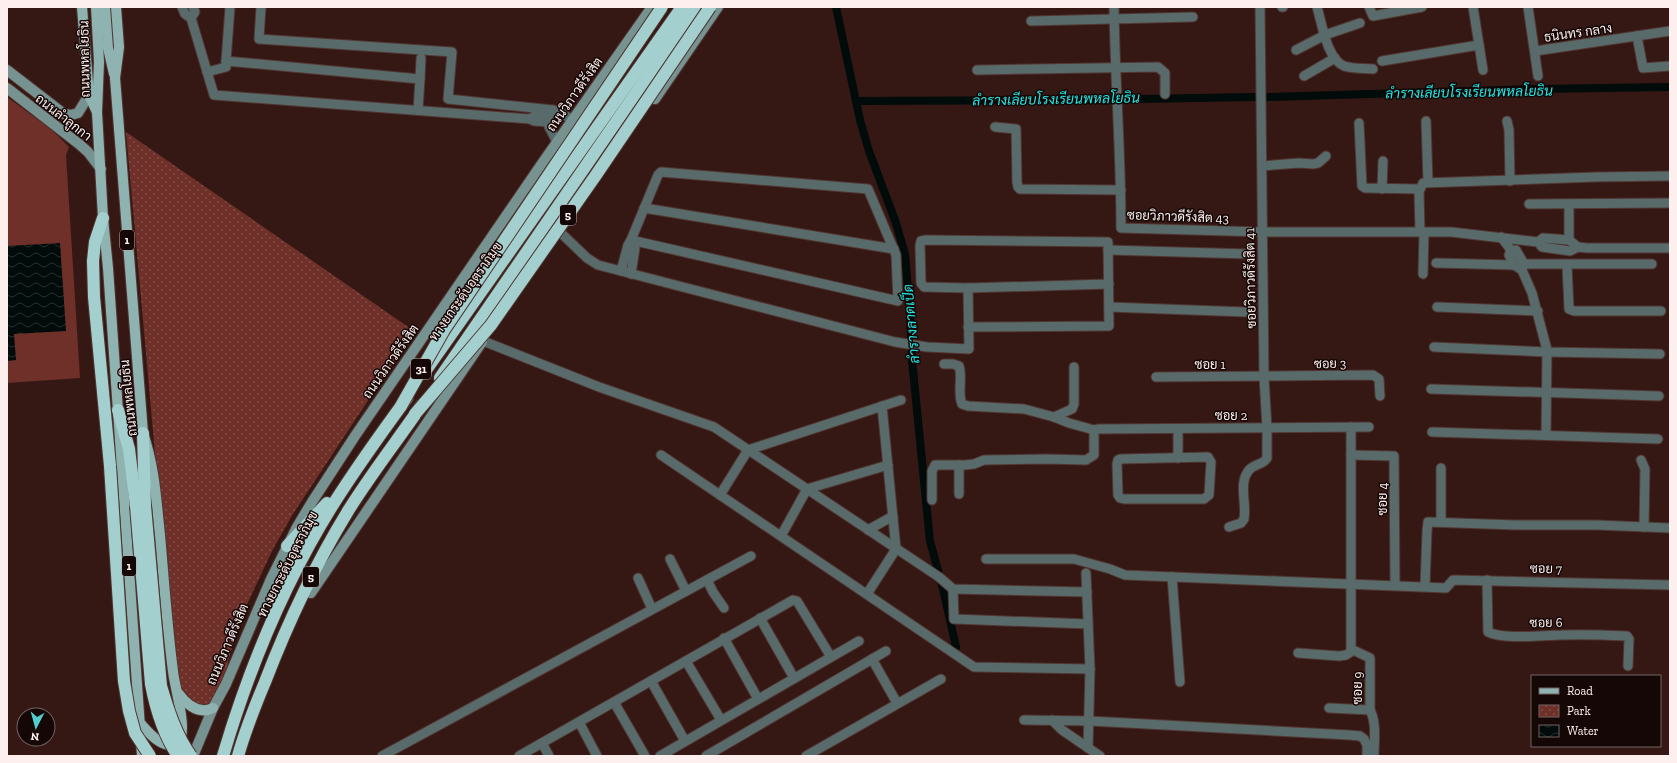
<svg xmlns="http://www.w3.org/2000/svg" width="1677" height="763" font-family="'Zilla Slab',Sarabun,serif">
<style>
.grass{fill:#6e3028}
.park{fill:url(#park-dots)}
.water{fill:url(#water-waves)}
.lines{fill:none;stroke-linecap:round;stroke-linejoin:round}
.canal{stroke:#000b0a;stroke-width:8}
.street-casing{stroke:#513632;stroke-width:11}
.secondary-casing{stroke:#513632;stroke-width:12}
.primary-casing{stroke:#513632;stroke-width:12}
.highway-casing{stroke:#513632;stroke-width:14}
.street{stroke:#586a69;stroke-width:9}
.secondary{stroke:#769392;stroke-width:10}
.primary{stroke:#8eb3b1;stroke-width:10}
.highway{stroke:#a3d0ce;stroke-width:12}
.highway-bridge-casing{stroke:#513632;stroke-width:14;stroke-linecap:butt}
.highway-bridge{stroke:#a3d0ce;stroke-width:12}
.labels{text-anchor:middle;stroke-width:3;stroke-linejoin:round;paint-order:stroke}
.shield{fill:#140706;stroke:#b6a9a8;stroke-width:1}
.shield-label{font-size:12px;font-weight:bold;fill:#fcefed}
.street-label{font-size:13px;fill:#fcefed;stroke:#140706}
.water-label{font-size:14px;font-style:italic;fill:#21e7e5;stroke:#140706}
</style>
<defs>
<pattern id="park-dots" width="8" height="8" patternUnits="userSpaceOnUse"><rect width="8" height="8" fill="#6e3028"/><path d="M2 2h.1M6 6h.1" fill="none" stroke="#844e48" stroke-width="1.8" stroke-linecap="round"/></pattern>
<pattern id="water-waves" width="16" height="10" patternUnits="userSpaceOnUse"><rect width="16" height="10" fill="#000b0a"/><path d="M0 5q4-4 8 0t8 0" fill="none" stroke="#262f2e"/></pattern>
</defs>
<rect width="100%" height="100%" fill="#351814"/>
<path class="grass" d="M 7,97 L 52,130 L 69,147 L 66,155 L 80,378 L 7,383 Z"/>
<path class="park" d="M 126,132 L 414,331 L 293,514 L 273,549 L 241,617 L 228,661 L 226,684 L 206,709 L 187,704 L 176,686 Z"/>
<path class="water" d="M 60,243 L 66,331 L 14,334 L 16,360 L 7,361 L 7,246 Z"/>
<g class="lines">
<g class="canal">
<path d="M 836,7 L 860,120 L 869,151 L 896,223 L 905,254 L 910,314 L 912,360 L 930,541 L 943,589 L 956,647"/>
<path d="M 1267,97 L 1536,89 L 1670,87"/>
<path d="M 856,101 L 1080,100 L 1255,97"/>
</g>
<g class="street-casing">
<g id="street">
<path d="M 182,7 L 185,14 L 191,18 L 214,95 L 530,119"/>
<path d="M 261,7 L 259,39 L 452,52 L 448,99 L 553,110"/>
<path d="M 1114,7 C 1115,81 1121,154 1121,228 L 1263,232 L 1451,232 L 1538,242 L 1542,247 L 1570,251 L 1578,247"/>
<path d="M 1282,7 L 1283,7"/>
<path d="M 1317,7 C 1322,24 1327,59 1344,66 C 1353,69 1363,68 1373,69"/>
<path d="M 1369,7 L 1373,16 L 1422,7"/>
<path d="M 1473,7 L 1483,70"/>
<path d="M 1528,7 L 1538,76"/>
<path d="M 191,18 L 195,12 L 193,7"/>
<path d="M 1031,21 L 1193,17"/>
<path d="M 1637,36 L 1643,68 L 1670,66"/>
<path d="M 1296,50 L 1325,35 L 1360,23"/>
<path d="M 1535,51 L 1670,31"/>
<path d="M 226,61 L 230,7"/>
<path d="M 1382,61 L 1479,45"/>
<path d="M 977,70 L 1158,67 L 1165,73 L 1165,94"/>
<path d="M 207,72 L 226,67 L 226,61 L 420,79 L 418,110"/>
<path d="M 1304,76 L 1335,58"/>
<path d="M 420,79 L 421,58"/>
<path d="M 548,117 L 534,116 L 530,119 L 534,121 L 548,122"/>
<path d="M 1426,121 L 1428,182"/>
<path d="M 1507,121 L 1509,130 L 1510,181"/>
<path d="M 1359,123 L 1362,186 L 1365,188 L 1419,189"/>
<path d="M 995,127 L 1016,129 L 1017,182 L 1018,187 L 1020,189 L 1121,190"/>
<path d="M 557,142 L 549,127 L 548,117 L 553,110 L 562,113 L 572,120"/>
<path d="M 1262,166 L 1299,163 L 1313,164 L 1318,163 L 1326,156"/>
<path d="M 661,172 L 868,189 L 896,255 L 898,301 L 631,240 L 658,175 Z"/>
<path d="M 1382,189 L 1383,161"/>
<path d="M 1529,204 L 1670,203"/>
<path d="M 1569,204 L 1569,240"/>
<path d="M 644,208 L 894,249"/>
<path d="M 1420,232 L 1419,192 L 1423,183 L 1596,177 L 1670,176"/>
<path d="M 562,234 L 587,258 L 598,265 L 895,342 L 927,347 L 969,349 L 968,288"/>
<path d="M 1501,237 L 1511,250 L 1516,250 L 1524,264 L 1522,269"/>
<path d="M 1538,242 L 1543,238 L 1569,240 L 1578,247 L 1587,248 L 1670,248"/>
<path d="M 1108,250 L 1249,254"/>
<path d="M 1511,250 L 1509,255 L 1514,265 L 1522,270 L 1532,293 L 1547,350 L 1546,435"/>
<path d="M 1436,263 L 1514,265"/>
<path d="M 1524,264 L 1652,264"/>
<path d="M 1567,265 L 1569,309 L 1574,311 L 1661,311"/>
<path d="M 621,271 L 628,245 L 631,240 L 635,248 L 631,274"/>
<path d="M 1423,274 L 1424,232"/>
<path d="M 1109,307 L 1246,312"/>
<path d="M 1437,307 L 1538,311"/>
<path d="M 968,327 L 1109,326 L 1108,242 L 926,240 L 921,241 L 920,245 L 921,283 L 924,287 L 968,288 L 1109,284"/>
<path d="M 483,341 L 599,387 L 714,427 L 939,577 L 953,589 L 1087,592"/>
<path d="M 1434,347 L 1547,352 L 1660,354"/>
<path d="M 944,364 L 953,364 L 959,366 C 963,378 957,392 962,404 L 968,406 L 1024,409 L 1054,417 L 1069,423 L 1094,430"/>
<path d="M 1156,377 L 1373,375 L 1379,379 L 1380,396"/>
<path d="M 1431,389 L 1659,396"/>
<path d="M 1054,417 L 1072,409 L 1074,404 L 1074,367"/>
<path d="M 1351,427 L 1351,649 L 1370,658 L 1370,710 C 1377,723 1374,742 1374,756"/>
<path d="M 1094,430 L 1098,429 L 1369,427"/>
<path d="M 1432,432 L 1658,439"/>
<path d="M 661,455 L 974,667 L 1090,669"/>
<path d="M 1351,455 L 1394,456 L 1395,585"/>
<path d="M 1208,457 L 1211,462 L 1209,495 L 1204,499 L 1124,499 L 1120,498 L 1118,495 L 1117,464 L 1118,460 L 1120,459 Z"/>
<path d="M 1178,458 L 1178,429"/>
<path d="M 1641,460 L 1645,469 L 1644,527"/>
<path d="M 959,494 L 959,465"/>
<path d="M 720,495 L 748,450 L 901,400"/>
<path d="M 932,500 L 932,471 L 935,465 L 965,465 L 974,464 L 984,460 L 1047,459 L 1086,460 L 1094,455 L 1094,430"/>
<path d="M 1441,522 L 1441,468"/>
<path d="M 1229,527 L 1241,523 L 1244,519 C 1247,504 1238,483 1249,470 C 1254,464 1263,465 1267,458 L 1267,428 L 1264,377 L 1260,7"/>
<path d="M 868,530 L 893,516"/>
<path d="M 781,536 L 807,489 L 888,465"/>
<path d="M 670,559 L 686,591"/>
<path d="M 986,559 L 1074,559 L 1110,569 L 1125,575 L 1446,588 L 1453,580 L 1670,585"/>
<path d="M 1086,573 L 1090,669 L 1088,748"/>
<path d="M 1172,577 L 1180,682"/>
<path d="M 638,578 L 652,609"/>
<path d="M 707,580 L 713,592 L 724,608"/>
<path d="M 1487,580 L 1488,632 C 1504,640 1543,635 1562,635 C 1583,634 1605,635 1627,636 L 1629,639 L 1628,666"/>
<path d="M 1425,586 L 1427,531 L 1428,522 L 1515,525 L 1597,525 L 1670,528"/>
<path d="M 953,589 L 954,619 L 1088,624"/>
<path d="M 867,594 L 896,549 L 882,406"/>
<path d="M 760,618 L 794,678"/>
<path d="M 724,638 L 758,699"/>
<path d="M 1298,653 L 1339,656 L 1346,655 L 1352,651"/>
<path d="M 872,659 L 897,703"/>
<path d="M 686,661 L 721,720"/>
<path d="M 651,681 L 685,741"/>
<path d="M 614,702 L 645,756"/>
<path d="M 1329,708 L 1370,710"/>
<path d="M 1024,720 L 1090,721 L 1349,735 L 1360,736 L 1364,739 L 1367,745 L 1367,756"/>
<path d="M 1052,720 L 1062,730 L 1100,756"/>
<path d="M 579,722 L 597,756"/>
<path d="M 542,743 L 549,756"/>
<path d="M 382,756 L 751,556"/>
<path d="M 519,756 L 793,600 L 797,601 L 831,657"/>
<path d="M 660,756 L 859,641"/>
<path d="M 706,756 L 886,651"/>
<path d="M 806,756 L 941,679"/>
</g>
</g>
<g class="secondary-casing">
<g id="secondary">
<path d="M 7,70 L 64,114 L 71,115 L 78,113 L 89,95"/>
<path d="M 7,88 L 79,144 L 88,152 L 101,169"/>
<path d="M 655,99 L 718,7"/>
<path d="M 311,593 L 482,342"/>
<path d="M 193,756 L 213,708 L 226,684 L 271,579 L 297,527 L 312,502 L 355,436 L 543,162 L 652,7"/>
</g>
</g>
<g class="primary-casing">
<g id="primary">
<path d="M 82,7 L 89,95 L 97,112"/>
<path d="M 96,7 L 99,62 L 97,112 L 103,218 L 108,268 L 142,756"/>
<path d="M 105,7 L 108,48 L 114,74"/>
<path d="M 116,7 L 119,47 L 115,78 L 143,433 C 155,469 156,498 160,535 C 164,580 167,626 173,671 C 174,685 189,733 178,742 C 164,752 148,732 140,723"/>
<path d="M 178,693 C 187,705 199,715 213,708"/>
</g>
</g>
<g class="highway-casing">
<g id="highway">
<path d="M 103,218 L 95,242 L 93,261 L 94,297 L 110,466"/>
<path d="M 426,370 L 682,7"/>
<path d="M 440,378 L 695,7"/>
<path d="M 118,410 L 129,449 L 136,506"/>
<path d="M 143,433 L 145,506"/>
<path d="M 287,546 L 327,503"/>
<path d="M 223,756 C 249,668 285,581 334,503 C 357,467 382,432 407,398"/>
<path d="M 238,756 C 245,731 255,706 265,682 C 288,622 315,565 348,511 C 371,474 397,441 421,406"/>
</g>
</g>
<use href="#street" class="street"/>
<use href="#secondary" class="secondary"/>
<use href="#primary" class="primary"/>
<use href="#highway" class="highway"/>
<g class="highway-bridge-casing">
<g id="highway-bridge">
<path d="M 401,406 L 444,330 L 662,7"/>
<path d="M 415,414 L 491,325 L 596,175 L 710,7"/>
<path d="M 110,466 L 124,681 L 129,711 L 135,733 L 150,756"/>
<path d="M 136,506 L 151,684 C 156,710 163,734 178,756"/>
<path d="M 145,506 L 161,686 C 168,710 176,735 191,756"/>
</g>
</g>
<use href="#highway-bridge" class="highway-bridge"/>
</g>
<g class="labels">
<g class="shield">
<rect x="560" y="205" width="16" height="20" rx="3"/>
<rect x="120" y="230" width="14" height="20" rx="3"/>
<rect x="411" y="359" width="20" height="20" rx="3"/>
<rect x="122" y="556" width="14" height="20" rx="3"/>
<rect x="303" y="567" width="16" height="20" rx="3"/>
</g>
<g class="shield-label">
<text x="568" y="219">5</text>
<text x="127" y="244">1</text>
<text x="421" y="373">31</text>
<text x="129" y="570">1</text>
<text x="311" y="581">5</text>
</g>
<g class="street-label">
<text transform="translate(1578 32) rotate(-8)" y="5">ธนินทร กลาง</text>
<text transform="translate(84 59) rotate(-91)" y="5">ถนนพหลโยธิน</text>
<text transform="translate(574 94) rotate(-55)" y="5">ถนนวิภาวดีรังสิต</text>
<text transform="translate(64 117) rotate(38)" y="5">ถนนลำลูกกา</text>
<text transform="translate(1178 216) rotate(2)" y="5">ซอยวิภาวดีรังสิต 43</text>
<text transform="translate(1250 278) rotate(-91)" y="5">ซอยวิภาวดีรังสิต 41</text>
<text transform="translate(465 291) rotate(-55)" y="5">ทางยกระดับอุตราภิมุข</text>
<text transform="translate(390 361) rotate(-55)" y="5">ถนนวิภาวดีรังสิต</text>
<text transform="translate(1330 363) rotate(-1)" y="5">ซอย 3</text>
<text x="1210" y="369">ซอย 1</text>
<text transform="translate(128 398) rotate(-96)" y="5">ถนนพหลโยธิน</text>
<text x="1231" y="420">ซอย 2</text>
<text transform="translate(1382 499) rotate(-90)" y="5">ซอย 4</text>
<text transform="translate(287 564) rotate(-63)" y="5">ทางยกระดับอุตราภิมุข</text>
<text transform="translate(1546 568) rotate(1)" y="5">ซอย 7</text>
<text transform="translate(1546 622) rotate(-1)" y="5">ซอย 6</text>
<text transform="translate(227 644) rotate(-67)" y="5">ถนนวิภาวดีรังสิต</text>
<text transform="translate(1357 688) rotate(-90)" y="5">ซอย 9</text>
</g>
<g class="water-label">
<text transform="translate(1469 92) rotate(-1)" y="5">ลำรางเลียบโรงเรียนพหลโยธิน</text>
<text transform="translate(1056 99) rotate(-1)" y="5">ลำรางเลียบโรงเรียนพหลโยธิน</text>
<text transform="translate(911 324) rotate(-95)" y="5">ลำรางลาดเป็ด</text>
</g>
</g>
<rect width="1677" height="763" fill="none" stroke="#fcefed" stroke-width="16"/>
<rect x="1531" y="675" width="130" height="72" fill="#140706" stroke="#716462"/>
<rect x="1539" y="688" width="20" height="6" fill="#8eb3b1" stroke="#716462"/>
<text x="1567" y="695" font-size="12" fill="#fcefed">Road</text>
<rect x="1539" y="705" width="20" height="12" fill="url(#park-dots)" stroke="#716462"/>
<text x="1567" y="715" font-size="12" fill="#fcefed">Park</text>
<rect x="1539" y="725" width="20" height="12" fill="url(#water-waves)" stroke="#716462"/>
<text x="1567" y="735" font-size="12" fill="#fcefed">Water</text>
<g transform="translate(36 727) rotate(186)"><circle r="19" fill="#140706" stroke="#716462"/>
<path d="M0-3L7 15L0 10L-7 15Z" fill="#53cdcb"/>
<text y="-6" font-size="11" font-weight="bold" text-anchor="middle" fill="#fcefed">N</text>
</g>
</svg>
